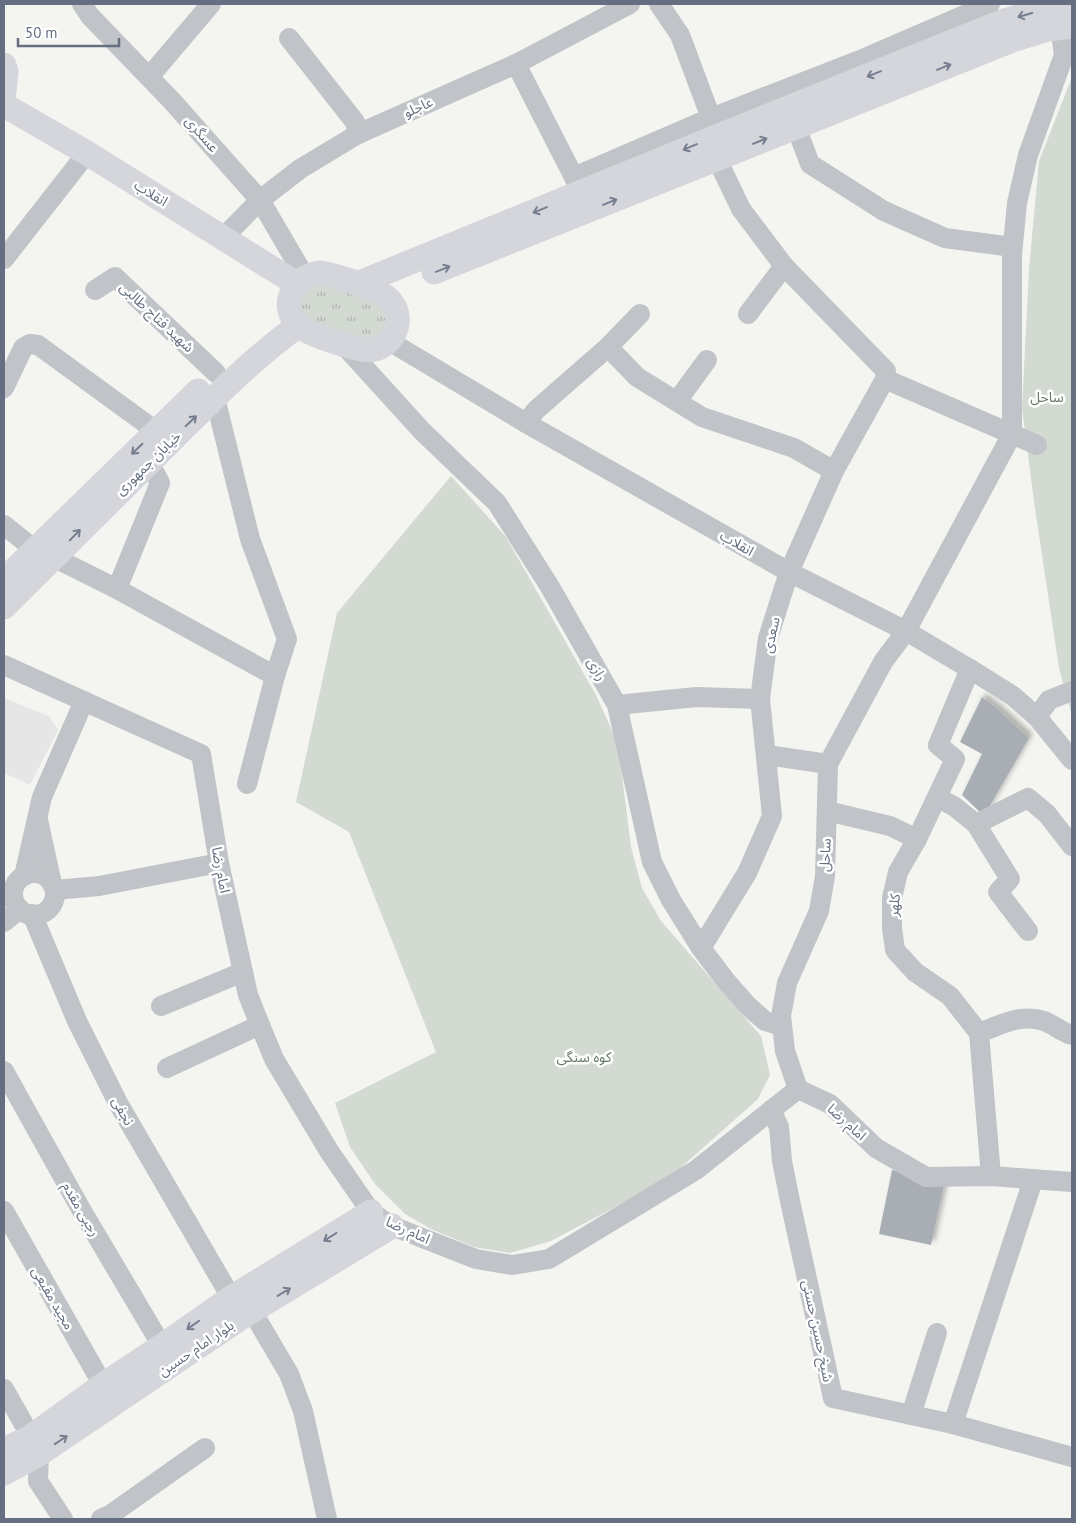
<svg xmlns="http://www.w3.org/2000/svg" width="1076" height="1523" font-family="'PT Sans','Noto Sans Arabic',sans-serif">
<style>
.built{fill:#e5e6e5}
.grass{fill:url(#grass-tufts)}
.green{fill:#d3dad1}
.building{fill:#a9aeb5;filter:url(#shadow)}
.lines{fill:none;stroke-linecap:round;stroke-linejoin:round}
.minor{stroke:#c0c3c7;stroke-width:20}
.major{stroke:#d4d6dc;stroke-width:25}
.oneway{stroke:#767e8f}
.labels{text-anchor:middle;stroke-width:5;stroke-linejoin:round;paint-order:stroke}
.street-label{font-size:14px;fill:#656f81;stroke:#fff}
.park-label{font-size:14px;fill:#647964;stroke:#fff}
</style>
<defs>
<pattern id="grass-tufts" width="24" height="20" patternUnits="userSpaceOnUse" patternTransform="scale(1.25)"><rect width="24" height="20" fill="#d3dad1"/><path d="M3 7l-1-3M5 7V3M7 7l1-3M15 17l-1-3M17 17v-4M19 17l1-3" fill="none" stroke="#afb5af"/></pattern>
<filter id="shadow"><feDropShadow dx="4" dy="-4" stdDeviation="2.5" flood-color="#0004"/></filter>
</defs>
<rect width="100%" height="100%" fill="#f4f5f1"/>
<path class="built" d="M 4,698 L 49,716 L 58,730 L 30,785 L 4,773 Z"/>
<path class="grass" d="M 315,281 L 375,298 L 391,318 L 373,342 L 306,322 L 297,299 Z"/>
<g class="green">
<path d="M 1072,77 L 1072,716 L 1059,668 L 1034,502 L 1022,408 L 1029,269 L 1039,161 Z"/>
<path d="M 451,476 L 506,537 L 596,695 L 618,744 L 631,847 L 642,888 L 661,921 L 761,1036 L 770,1075 L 758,1099 L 668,1179 L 551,1241 L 510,1253 L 474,1247 L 431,1229 L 405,1214 L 375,1184 L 350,1147 L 335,1103 L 436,1052 L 349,832 L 296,802 L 337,613 Z"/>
</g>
<g class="building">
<path d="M 982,697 L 999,710 L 1029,738 L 984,816 L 962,795 L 982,754 L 960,742 Z"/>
<path d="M 892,1170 L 944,1185 L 931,1245 L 879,1234 Z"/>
</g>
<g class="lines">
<g class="minor">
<path d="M 82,4 L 90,16 L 172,101 L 260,200 L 305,277"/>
<path d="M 659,4 L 680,35 L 711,118 L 717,129"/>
<path d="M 289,38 L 355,122 L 358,134"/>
<path d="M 516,64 L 580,189"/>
<path d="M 149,77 L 211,4"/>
<path d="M 796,127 L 810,164 L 884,211 L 945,238 L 1012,247"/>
<path d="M 717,159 L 741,209 L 784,266 L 886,371 L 885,379 L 834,471 L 789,572 L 768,638 L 760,699"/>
<path d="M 574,177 L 711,118 L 865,58 L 990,4"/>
<path d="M 223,238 L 260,200 L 300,169 L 358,134 L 516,64 L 630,4"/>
<path d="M 4,259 L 87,153"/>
<path d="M 95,290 L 115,277 L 216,373"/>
<path d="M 748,314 L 784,266"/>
<path d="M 389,341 L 526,423 L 789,572 L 906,631 L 970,669 L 1013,696 L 1037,717 L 1072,760"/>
<path d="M 342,343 L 422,431 L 497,503 L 550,587 L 617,705 L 652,862 L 671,900 L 701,948 L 726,981 L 748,1006 L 765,1021 L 782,1026"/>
<path d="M 608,347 L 637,377 L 702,417 L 794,448 L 834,471"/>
<path d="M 885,379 L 1037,445"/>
<path d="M 4,388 L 23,348 L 30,344 L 38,345 L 156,431"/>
<path d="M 215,398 L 250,539 L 287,639 L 275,676 L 247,784"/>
<path d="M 677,401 L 707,360"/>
<path d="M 526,423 L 536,410 L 608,347 L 640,314"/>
<path d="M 4,525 L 35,550"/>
<path d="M 53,557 L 117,589 L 275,676"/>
<path d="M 117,589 L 160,483 L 149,462"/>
<path d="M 4,665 L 201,754 L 219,863 L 248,995 L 260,1025 L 274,1059 L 329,1151 L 371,1212 L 392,1226 L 476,1259 L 512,1265 L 549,1259 L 696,1170 L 798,1089 L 830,1104 L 876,1148 L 926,1177 L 991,1176 L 1072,1182"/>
<path d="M 970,669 L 938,745 L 955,759 L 917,839 L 898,872 L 892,898 L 892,928 L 895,950 L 915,972 L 950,996 L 979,1033"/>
<path d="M 617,705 L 696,697 L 760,699 L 772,816 L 747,873 L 701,948"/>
<path d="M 1037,717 L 1049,700 L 1072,691"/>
<path d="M 767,755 L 828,764"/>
<path d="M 937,797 L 955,807 L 976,824 L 1010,879 L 998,892 L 1028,931"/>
<path d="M 827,811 L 890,826 L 917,839"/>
<path d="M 38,820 L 52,884"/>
<path d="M 976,824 L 1028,798 L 1047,814 L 1072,846"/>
<circle cx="34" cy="894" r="21"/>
<path d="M 24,876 L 42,797 L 84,701"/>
<path d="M 55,890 L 99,886 L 219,863"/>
<path d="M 32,914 L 77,1021 L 118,1103 L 239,1311"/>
<path d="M 4,922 L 20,909"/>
<path d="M 161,1006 L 243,972"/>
<path d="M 979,1033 L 991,1176"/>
<path d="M 979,1033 C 1000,1025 1021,1013 1044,1021 C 1054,1025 1062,1032 1072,1035"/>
<path d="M 167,1068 L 260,1025"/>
<path d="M 4,1071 L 82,1211 L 162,1346"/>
<path d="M 798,1089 L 785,1051 L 781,1016 L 787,983 L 819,911 L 825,876 L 828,764 L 883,662 L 906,631 L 1012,434 L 1012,255 L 1017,203 L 1028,155 L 1064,55 L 1058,13"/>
<path d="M 771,1110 L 779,1127 L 782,1161 L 790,1201 L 833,1398 L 953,1424 L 1072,1457"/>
<path d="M 4,1211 L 103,1385"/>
<path d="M 252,1311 L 289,1374 L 303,1411 L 327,1519"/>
<path d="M 4,1389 L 31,1437 L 39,1454 L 38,1481 L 63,1519"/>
<path d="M 911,1415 L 937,1333"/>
<path d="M 953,1424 L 1033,1180"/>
<path d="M 101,1519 L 110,1515 L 205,1448"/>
</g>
<g class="major">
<path d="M 4,65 L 6,72 L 4,92"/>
<path d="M 4,105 L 87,153 L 297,284"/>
<path d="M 434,272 L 1015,39 L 1048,29 L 1072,26"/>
<path d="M 321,273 C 337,276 382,289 391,302 C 408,323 388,355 362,349 C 349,347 311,335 301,327 C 277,308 293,275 321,273 Z"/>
<path d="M 357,284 L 721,135 L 1004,21 L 1046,9 L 1072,4"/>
<path d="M 4,580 L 198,391"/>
<path d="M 4,607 C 60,551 116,495 173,439 C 213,399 253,358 299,325"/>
<path d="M 4,1450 L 31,1437 L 103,1385 L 162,1346 L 231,1298 L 371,1212"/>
<path d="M 4,1473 L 39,1454 L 242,1317 L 392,1226"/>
</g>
</g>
<defs><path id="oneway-shaft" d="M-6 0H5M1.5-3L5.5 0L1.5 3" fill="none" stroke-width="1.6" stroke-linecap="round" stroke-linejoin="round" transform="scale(1.25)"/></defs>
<g class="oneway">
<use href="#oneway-shaft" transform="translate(1025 15) rotate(164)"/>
<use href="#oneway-shaft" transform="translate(944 67) rotate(-22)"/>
<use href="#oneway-shaft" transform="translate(874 74) rotate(158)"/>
<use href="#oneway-shaft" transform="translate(760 141) rotate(-22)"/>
<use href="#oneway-shaft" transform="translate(690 147) rotate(157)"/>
<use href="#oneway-shaft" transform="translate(610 202) rotate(-22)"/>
<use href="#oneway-shaft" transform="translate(540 210) rotate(158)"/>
<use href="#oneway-shaft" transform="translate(443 269) rotate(-22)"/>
<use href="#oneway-shaft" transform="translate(191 421) rotate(-44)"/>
<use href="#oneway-shaft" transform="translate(137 449) rotate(136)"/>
<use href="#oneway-shaft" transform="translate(75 535) rotate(-46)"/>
<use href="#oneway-shaft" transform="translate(330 1237) rotate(148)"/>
<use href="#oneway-shaft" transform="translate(284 1292) rotate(-31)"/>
<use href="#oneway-shaft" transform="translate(193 1325) rotate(145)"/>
<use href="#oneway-shaft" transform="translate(61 1440) rotate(-34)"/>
</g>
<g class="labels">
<g class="street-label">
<text transform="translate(418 107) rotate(-24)" y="5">عاجلو</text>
<text transform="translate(202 134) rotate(49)" y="5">عسگری</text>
<text transform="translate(151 193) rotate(32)" y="5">انقلاب</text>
<text transform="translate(157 317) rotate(43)" y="5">شهید فتاح طالبی</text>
<text transform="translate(148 463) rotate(-44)" y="5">خیابان جمهوری</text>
<text transform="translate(737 543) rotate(30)" y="5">انقلاب</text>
<text transform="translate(771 635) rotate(-77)" y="5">سعدی</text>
<text transform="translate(597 669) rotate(60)" y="5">رازی</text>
<text transform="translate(825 855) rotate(-87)" y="5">ساحل</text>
<text transform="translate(221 870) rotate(79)" y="5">امام رضا</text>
<text transform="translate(894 905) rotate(-85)" y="5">کلهر</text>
<text transform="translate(123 1111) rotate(61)" y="5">نجفی</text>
<text transform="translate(847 1122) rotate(42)" y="5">امام رضا</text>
<text transform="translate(81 1209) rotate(60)" y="5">رجبی مقدم</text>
<text transform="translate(408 1230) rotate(24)" y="5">امام رضا</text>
<text transform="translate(53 1298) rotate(60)" y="5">مجید مقیعی</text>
<text transform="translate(818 1331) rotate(78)" y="5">شیخ حسین حسنی</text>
<text transform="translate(196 1348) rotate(-34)" y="5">بلوار امام حسین</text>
</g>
<g class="park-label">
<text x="1047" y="402">ساحل</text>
<text x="584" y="1062">کوه سنگی</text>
</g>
</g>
<rect width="1076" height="1523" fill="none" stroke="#656f81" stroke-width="10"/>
<path d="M18 38v8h101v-8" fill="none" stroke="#656f81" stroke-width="2.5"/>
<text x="25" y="38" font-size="15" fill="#656f81" stroke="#ffffff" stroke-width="4" paint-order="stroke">50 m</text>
</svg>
